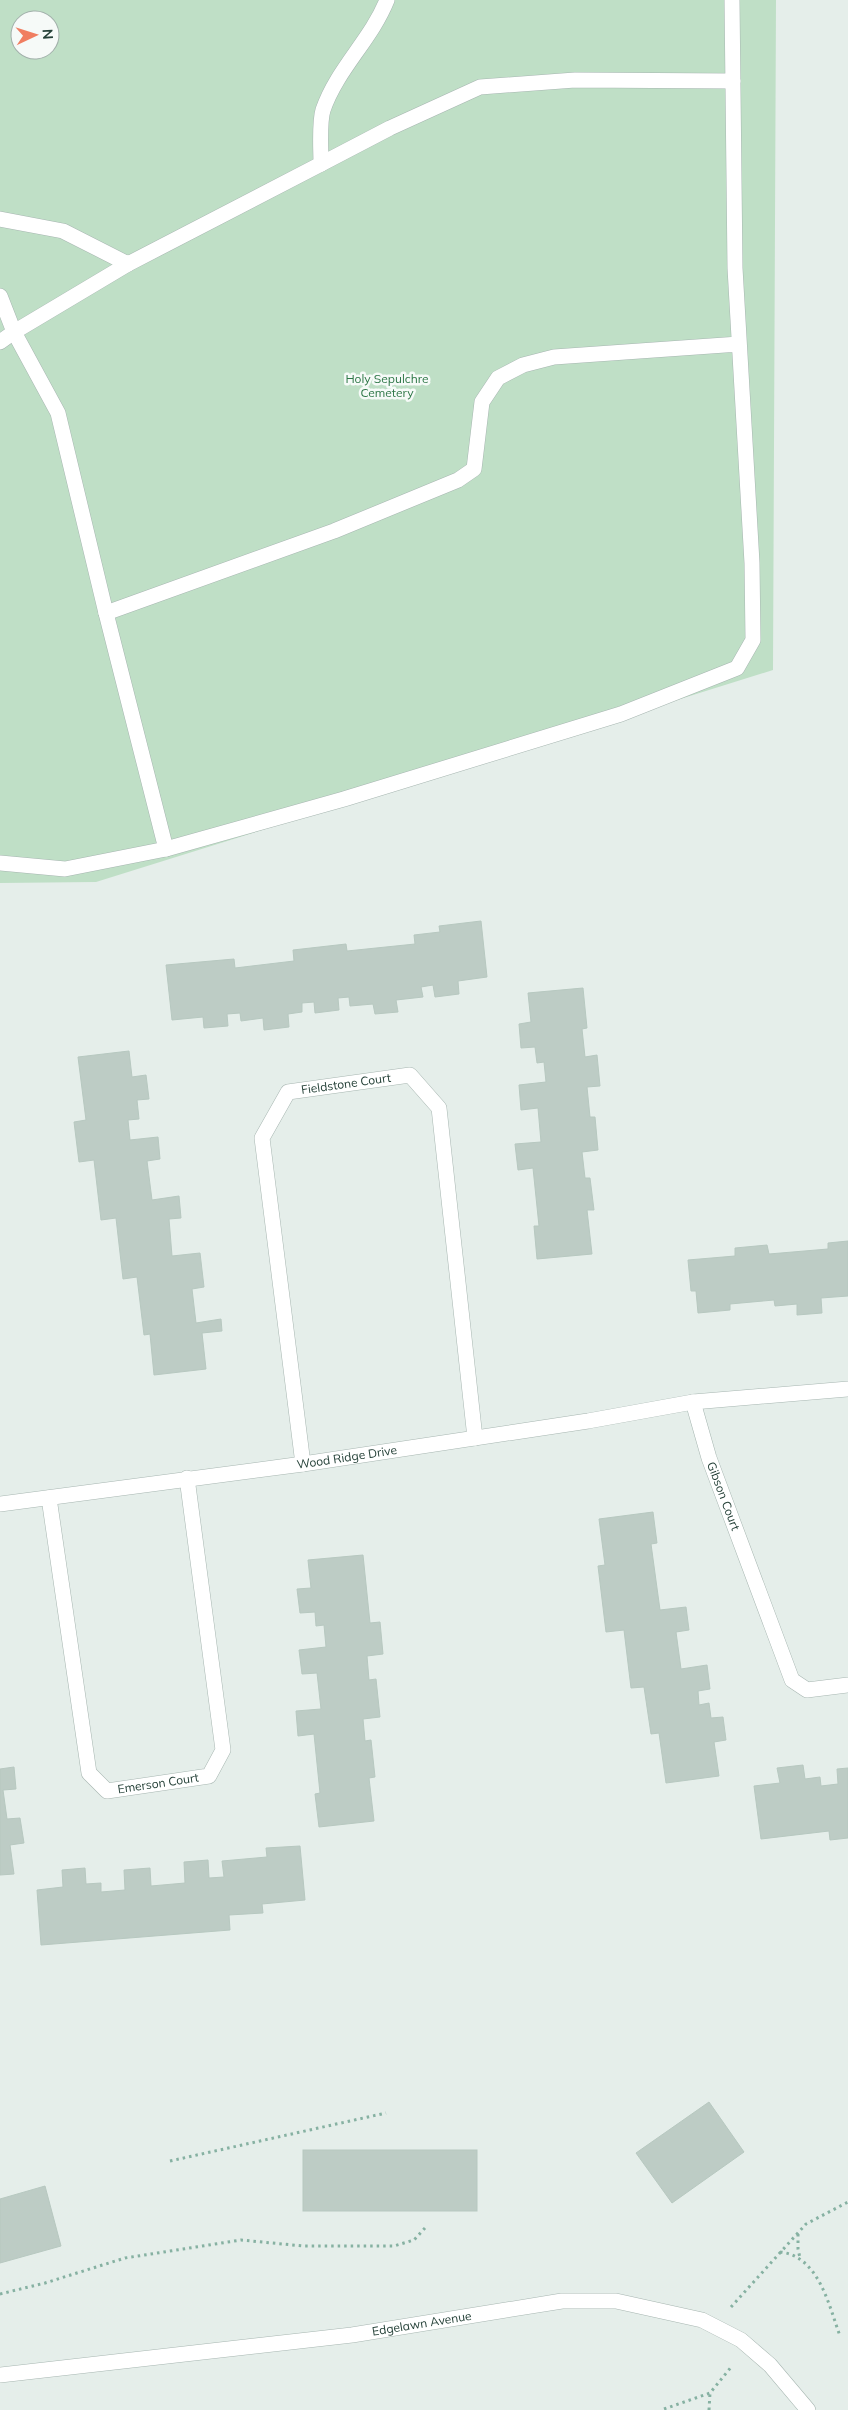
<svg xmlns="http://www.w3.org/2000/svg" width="848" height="2410" font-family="Mulish,sans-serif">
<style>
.green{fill:#bfdfc6;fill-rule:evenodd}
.building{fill:#bdccc5;stroke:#b7c8c0}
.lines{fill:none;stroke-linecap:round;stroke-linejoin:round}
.service-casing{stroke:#a7b6b1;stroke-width:16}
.minor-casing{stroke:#a7b6b1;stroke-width:16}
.path{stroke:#86b1a2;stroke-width:3;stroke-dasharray:2.5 4;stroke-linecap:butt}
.service{stroke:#fff;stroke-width:15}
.minor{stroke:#fff;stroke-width:15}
.labels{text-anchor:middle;stroke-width:5;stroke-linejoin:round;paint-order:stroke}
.park-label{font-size:12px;fill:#2e7747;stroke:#f6faf8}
.street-label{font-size:12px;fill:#244037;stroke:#f6faf8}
</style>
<rect width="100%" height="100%" fill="#e5eeea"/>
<path class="green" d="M 0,0 L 776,0 L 773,670 L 96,882 L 0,883 ZM 20,20 L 50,20 L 50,50 L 20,50 Z"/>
<g class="building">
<path d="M 481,921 L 487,977 L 458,981 L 459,994 L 435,997 L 433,985 L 421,987 L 423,997 L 396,1000 L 398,1012 L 375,1014 L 373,1004 L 350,1006 L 349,997 L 338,998 L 339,1010 L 315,1013 L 314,1002 L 302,1003 L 302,1012 L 288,1014 L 289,1027 L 264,1030 L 263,1018 L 241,1021 L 240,1013 L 227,1014 L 228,1026 L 204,1028 L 203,1017 L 172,1020 L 166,965 L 234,959 L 235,968 L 294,961 L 293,950 L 346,944 L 347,951 L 415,944 L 414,935 L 440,932 L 439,926 Z"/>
<path d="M 583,988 L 587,1028 L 582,1029 L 585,1057 L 597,1055 L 600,1086 L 587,1087 L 590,1117 L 595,1117 L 598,1150 L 582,1152 L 585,1178 L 590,1178 L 594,1210 L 587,1210 L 592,1254 L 537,1259 L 534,1226 L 539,1226 L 533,1168 L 518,1170 L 515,1144 L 541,1142 L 538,1108 L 521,1110 L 519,1085 L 546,1082 L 544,1062 L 537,1063 L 535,1047 L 521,1048 L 519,1024 L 531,1022 L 528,993 Z"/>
<path d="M 129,1051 L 132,1077 L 146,1075 L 149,1099 L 137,1100 L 139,1119 L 128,1120 L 130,1140 L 158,1137 L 160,1159 L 147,1161 L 152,1200 L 179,1196 L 181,1218 L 169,1219 L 172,1256 L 200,1253 L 204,1287 L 192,1289 L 196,1323 L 221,1319 L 222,1331 L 202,1333 L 206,1369 L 154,1375 L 150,1334 L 144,1335 L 137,1277 L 123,1279 L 116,1218 L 101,1220 L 94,1160 L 79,1162 L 74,1122 L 86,1120 L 78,1057 Z"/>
<path d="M 848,1241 L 848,1296 L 821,1298 L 822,1313 L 797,1315 L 797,1304 L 775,1306 L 774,1300 L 730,1304 L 730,1310 L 698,1313 L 696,1291 L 691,1291 L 688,1260 L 735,1256 L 735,1248 L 767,1245 L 769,1254 L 828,1249 L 828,1243 Z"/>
<path d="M 653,1512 L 657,1543 L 651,1544 L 660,1610 L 686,1607 L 689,1630 L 676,1632 L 681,1669 L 707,1665 L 710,1689 L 698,1691 L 699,1705 L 709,1703 L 711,1718 L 723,1717 L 726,1740 L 714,1742 L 719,1776 L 666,1783 L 659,1733 L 651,1734 L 644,1687 L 631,1688 L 624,1630 L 606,1632 L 598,1566 L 605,1565 L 599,1519 Z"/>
<path d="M 363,1555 L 370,1623 L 380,1622 L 383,1654 L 367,1656 L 369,1680 L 376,1679 L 380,1717 L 363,1719 L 365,1741 L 371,1740 L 375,1777 L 369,1778 L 374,1821 L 319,1827 L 315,1794 L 320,1793 L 314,1734 L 298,1736 L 296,1711 L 321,1709 L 317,1673 L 302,1674 L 299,1650 L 326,1647 L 324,1625 L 316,1626 L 315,1612 L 300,1613 L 297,1589 L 311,1588 L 308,1560 Z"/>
<path d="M 803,1765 L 805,1779 L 820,1777 L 821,1786 L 838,1784 L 837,1769 L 848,1768 L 848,1838 L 830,1840 L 829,1831 L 761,1839 L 754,1786 L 780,1783 L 777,1768 Z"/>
<path d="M 14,1767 L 16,1789 L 3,1790 L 7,1819 L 20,1818 L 24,1843 L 10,1845 L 14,1874 L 0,1875 L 0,1769 Z"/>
<path d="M 300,1846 L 305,1900 L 262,1904 L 263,1913 L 229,1915 L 230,1930 L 41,1945 L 37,1890 L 63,1887 L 62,1870 L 85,1868 L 86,1884 L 101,1883 L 101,1892 L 125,1890 L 124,1870 L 150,1868 L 151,1886 L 185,1883 L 184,1862 L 208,1860 L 209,1878 L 224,1877 L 222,1861 L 267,1857 L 266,1848 Z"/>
<path d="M 709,2102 L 744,2152 L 672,2203 L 636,2153 Z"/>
<rect x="303" y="2150" width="174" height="61"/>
<path d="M 45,2186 L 61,2246 L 0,2263 L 0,2199 Z"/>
</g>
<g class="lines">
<g class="service-casing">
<g id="service">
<path d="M 732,0 L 735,268 L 752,563 L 753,640 L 737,668 L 621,714 L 344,799 L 166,849 L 106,613 L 334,531 L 458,480 L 474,469 L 482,402 L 498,378 L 523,365 L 554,357 L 739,344"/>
<path d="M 321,164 L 390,128 L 480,87 L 575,80 L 733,81"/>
<path d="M 0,219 L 63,231 L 128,264 L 321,164 C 321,149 319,123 323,110 C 337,69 371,40 387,0"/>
<path d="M 0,296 L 14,332 L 0,342"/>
<path d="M 106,613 L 58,413 L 14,332 L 128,264"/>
<path d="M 0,863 L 65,869 L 166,849"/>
</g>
</g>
<g class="minor-casing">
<g id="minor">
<path id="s1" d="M 693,1402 L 709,1458 L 792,1680 L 807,1690 L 848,1685"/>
<path id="s2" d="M 303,1464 L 262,1138 L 288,1092 L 410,1075 L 439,1108 L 475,1438"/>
<path id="s3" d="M 49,1498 L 89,1773 L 107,1791 L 209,1776 L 223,1750 L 187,1478"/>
<path id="s4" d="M 0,1504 L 303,1464 L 588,1421 L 693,1402 L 848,1389"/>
<path id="s5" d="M 0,2375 L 352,2335 L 562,2301 L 616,2301 L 702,2320 L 741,2340 L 770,2365 L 808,2410"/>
</g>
</g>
<g class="path">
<path d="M 170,2161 L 386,2113"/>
<path d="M 798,2234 L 798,2249 L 800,2258"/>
<path d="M 780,2252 C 819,2256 829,2306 840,2336"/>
<path d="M 0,2294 L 45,2283 L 125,2258 L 241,2240 L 303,2246 L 394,2246 L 414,2240 L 425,2228"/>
<path d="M 731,2307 L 806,2224 L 848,2202"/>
<path d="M 664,2409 L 710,2393 L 732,2366"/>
<path d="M 709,2410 L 710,2393"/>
</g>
<use href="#service" class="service"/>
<use href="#minor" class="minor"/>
</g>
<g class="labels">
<g class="park-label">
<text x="387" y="383">Holy Sepulchre<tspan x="387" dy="14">Cemetery</tspan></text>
</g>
<g class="street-label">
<text dy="4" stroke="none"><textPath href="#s2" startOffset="440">Fieldstone Court</textPath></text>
<text dy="4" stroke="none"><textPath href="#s4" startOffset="350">Wood Ridge Drive</textPath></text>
<text dy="4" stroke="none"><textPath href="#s1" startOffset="99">Gibson Court</textPath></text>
<text dy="4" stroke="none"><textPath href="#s3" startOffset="355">Emerson Court</textPath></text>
<text dy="4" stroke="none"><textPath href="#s5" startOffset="425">Edgelawn Avenue</textPath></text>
</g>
</g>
<g transform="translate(35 35) rotate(86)"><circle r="24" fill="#f6faf8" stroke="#a2b0ab"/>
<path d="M0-4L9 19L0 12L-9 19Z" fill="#f07e61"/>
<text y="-8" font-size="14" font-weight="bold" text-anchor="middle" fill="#244037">N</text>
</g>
</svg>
